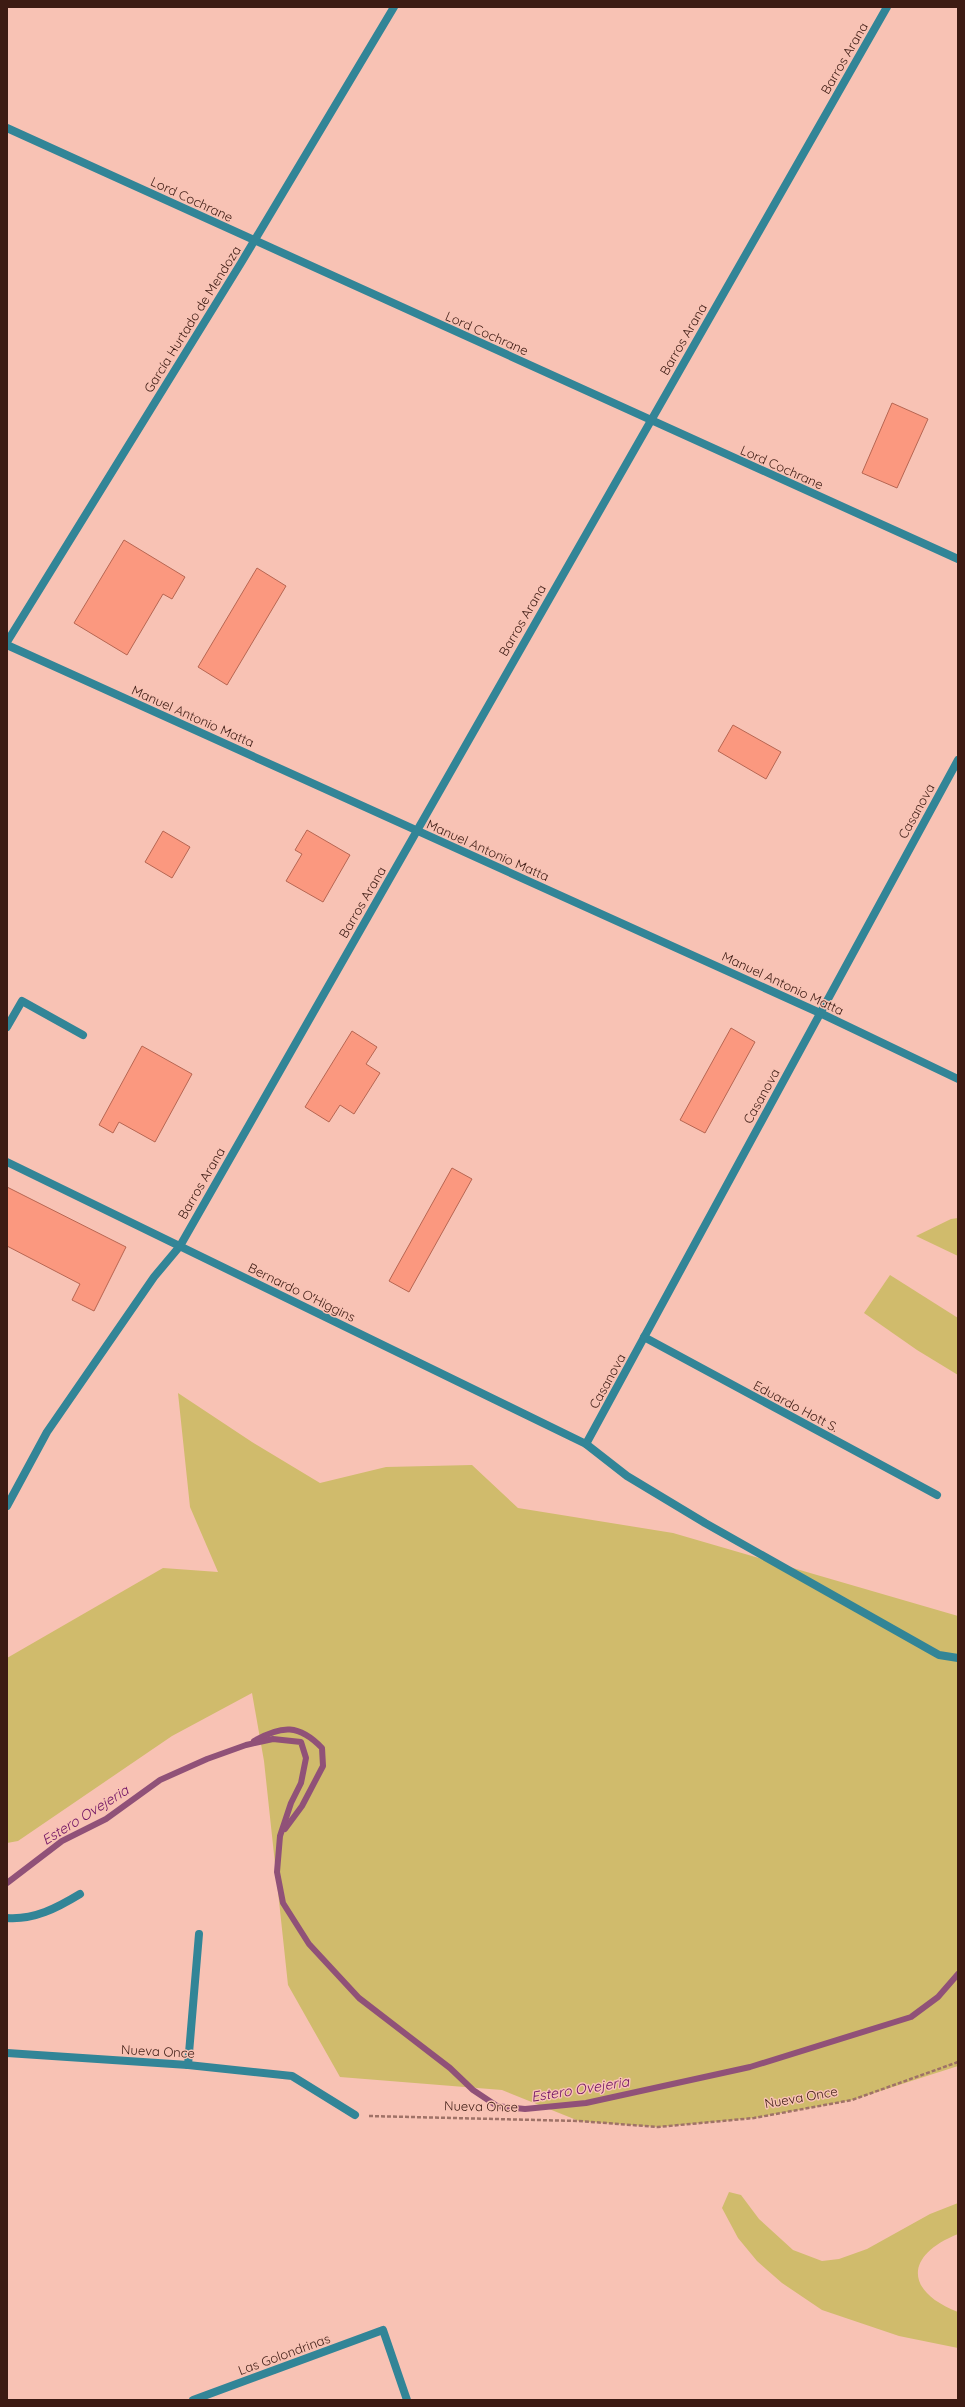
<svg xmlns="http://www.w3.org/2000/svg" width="965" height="2407" font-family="Quicksand,sans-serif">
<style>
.green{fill:#d0bb6c}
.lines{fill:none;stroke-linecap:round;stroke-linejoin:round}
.stream{stroke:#905178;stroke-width:6}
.building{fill:#fb987f;stroke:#b76652}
.path{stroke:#9f7267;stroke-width:2.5;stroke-dasharray:4 2;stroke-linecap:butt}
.lane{stroke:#328597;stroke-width:8}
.street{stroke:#328597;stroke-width:8}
.labels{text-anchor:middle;stroke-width:3;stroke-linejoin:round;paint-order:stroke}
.street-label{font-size:13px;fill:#3d1b13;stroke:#f8c2b4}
.water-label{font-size:14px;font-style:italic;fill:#6e0f62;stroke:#f8c2b4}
</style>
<rect width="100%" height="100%" fill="#f8c2b4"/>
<g class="green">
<path d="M 958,1218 L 958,1256 L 916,1236 L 951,1219 Z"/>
<path d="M 890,1275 L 958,1318 L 958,1375 L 917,1350 L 864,1313 Z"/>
<path d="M 178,1393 L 252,1442 L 320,1483 L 386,1467 L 472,1465 L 518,1508 L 673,1533 L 958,1616 L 958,2066 L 852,2100 L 754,2118 L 658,2127 L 579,2121 L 502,2090 L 340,2077 L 288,1985 L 264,1761 L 252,1693 L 172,1736 L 18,1841 L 7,1843 L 7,1658 L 163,1568 L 218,1572 L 190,1507 Z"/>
<path d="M 729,2192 L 741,2195 L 759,2219 L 793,2250 L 822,2261 L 839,2259 L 867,2249 L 930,2214 L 958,2203 L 958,2234 C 905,2255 904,2291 958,2312 L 958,2348 L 899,2336 L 822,2310 L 782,2283 L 757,2261 L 738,2238 L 722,2208 Z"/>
</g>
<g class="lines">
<g class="stream">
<path d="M 254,1741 C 282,1725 299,1724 322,1748 L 323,1766 L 302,1806 L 285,1829"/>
<path d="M 7,1883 L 62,1841 L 106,1819 L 160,1780 L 207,1759 L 246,1745 L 273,1739 L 301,1742 L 306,1758 L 301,1783 L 291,1803 L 280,1836 L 277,1872 L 283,1903 L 309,1944 L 359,1998 L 450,2068 L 473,2090 L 497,2106 L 525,2109 L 586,2103 L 750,2067 L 911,2017 L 938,1997 L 958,1974"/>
</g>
</g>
<g class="building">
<path d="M 892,403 L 928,419 L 897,488 L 862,473 Z"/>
<path d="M 124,540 L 185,577 L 172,599 L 163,594 L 127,655 L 74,623 Z"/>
<path d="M 257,568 L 286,586 L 227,685 L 198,667 Z"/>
<path d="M 733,725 L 781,752 L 766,779 L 718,751 Z"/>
<path d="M 307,830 L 350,855 L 323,902 L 286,881 L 302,854 L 295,850 Z"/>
<path d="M 163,831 L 190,847 L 172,878 L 145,862 Z"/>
<path d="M 731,1028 L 755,1042 L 705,1133 L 680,1120 Z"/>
<path d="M 352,1031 L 377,1047 L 366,1064 L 380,1073 L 354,1114 L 340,1105 L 329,1122 L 305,1107 Z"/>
<path d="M 142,1046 L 192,1074 L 155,1142 L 119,1122 L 113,1133 L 99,1125 Z"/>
<path d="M 452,1168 L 472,1179 L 409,1292 L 389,1281 Z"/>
<path d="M 7,1187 L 126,1247 L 94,1311 L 72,1300 L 80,1284 L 7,1246 Z"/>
</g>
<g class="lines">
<path class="path" d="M 369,2116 L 579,2121 L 658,2127 L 754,2118 L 852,2100 L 958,2062"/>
<g class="lane">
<path d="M 7,1027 L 22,1001 L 83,1035"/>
<path d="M 586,1444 L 627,1476 L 705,1523 L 939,1655 L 958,1658"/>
<path d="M 7,1506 L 47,1432 L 154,1277 L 180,1246"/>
<path d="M 188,2065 L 199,1934"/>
</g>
<g class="street">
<path d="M 7,128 L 958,559"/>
<path d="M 7,642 L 241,263 L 394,7"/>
<path d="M 7,645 L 820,1013 L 958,1079"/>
<path d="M 7,1162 L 586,1444 L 958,760"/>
<path d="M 180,1246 L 887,7"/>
<path d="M 644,1337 L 937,1495"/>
<path d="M 7,1918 C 34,1920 57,1908 80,1894"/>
<path d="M 7,2053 L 188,2065 L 292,2076 L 355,2115"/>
<path d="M 193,2400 L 383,2330 L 407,2400"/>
</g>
</g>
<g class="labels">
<g class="street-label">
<text transform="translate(844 58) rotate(-60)" y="5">Barros Arana</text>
<text transform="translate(192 199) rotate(25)" y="5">Lord Cochrane</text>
<text transform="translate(192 319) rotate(-58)" y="5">García Hurtado de Mendoza</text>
<text transform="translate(487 333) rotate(24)" y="5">Lord Cochrane</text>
<text transform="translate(683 339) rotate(-60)" y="5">Barros Arana</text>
<text transform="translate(782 467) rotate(24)" y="5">Lord Cochrane</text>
<text transform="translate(522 620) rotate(-60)" y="5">Barros Arana</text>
<text transform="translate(193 716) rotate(24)" y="5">Manuel Antonio Matta</text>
<text transform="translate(916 811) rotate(-61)" y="5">Casanova</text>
<text transform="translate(488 850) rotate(24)" y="5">Manuel Antonio Matta</text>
<text transform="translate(362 902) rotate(-60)" y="5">Barros Arana</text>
<text transform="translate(783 983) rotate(25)" y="5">Manuel Antonio Matta</text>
<text transform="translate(761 1096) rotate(-61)" y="5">Casanova</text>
<text transform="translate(201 1183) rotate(-60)" y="5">Barros Arana</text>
<text transform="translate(302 1292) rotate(26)" y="5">Bernardo O'Higgins</text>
<text transform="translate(607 1381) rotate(-61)" y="5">Casanova</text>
<text transform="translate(796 1406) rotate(28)" y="5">Eduardo Hott S.</text>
<text transform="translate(158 2051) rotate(3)" y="5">Nueva Once</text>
<text transform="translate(801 2097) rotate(-10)" y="5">Nueva Once</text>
<text transform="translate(481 2106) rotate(1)" y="5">Nueva Once</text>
<text transform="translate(284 2354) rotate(-20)" y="5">Las Golondrinas</text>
</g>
<g class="water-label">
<text transform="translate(85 1815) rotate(-32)" y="5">Estero Ovejeria</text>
<text transform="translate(580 2089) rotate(-9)" y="5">Estero Ovejeria</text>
</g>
</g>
<rect width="965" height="2407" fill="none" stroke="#3d1b13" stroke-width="16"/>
</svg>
